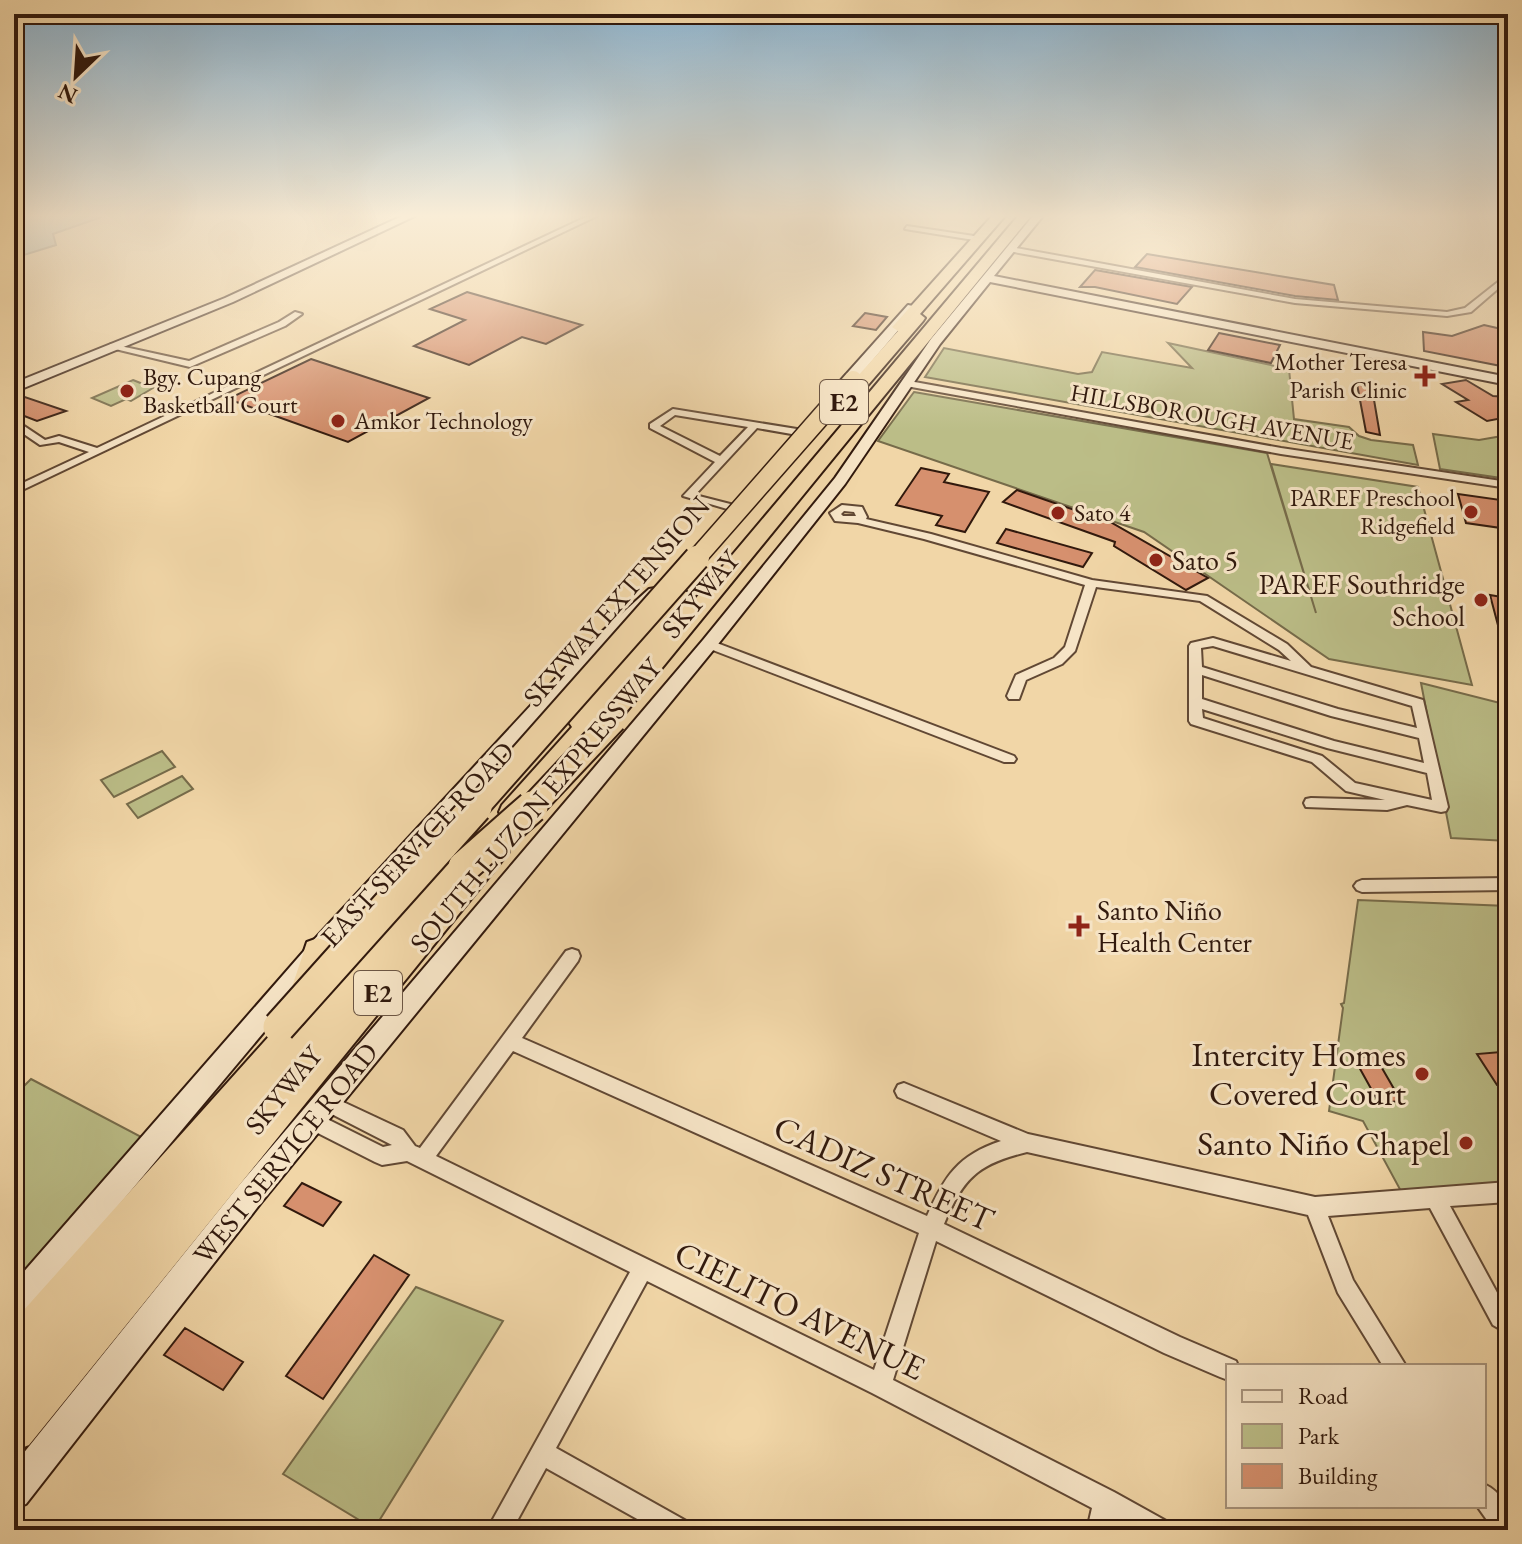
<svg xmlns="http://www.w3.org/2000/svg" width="1522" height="1544" viewBox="0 0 1522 1544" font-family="'EB Garamond',serif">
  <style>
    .green { fill: #bbbd87; stroke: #766b4a; stroke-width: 2 }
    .water { fill: #a0b6b4; stroke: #747771; stroke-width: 2 }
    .building { fill: #d6906e; stroke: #31190d; stroke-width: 2 }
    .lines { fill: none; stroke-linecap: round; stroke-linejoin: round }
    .street-casing { stroke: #614834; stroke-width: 4 }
    .secondary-casing { stroke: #31190d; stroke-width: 4 }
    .highway-casing { stroke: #31190d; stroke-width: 4 }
    .street { fill: #f6e4c6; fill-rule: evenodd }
    .secondary { fill: #f6e4c6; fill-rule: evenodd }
    .highway { fill: #f1d6a7; fill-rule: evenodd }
    .highway-bridge-far2-casing { stroke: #31190d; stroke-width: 21; stroke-linecap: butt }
    .highway-bridge-far1-casing { stroke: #31190d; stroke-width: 28; stroke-linecap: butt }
    .highway-bridge-casing { stroke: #31190d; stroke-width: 35; stroke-linecap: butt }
    .highway-bridge-far2 { stroke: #f1d6a7; stroke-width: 18 }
    .highway-bridge-far1 { stroke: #f1d6a7; stroke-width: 24 }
    .highway-bridge { stroke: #f1d6a7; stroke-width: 31 }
    .poi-dot { fill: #8f2418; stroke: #f6e4c6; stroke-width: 3 }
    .labels { text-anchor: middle; stroke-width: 6; stroke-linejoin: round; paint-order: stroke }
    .far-poi-label { font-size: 24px; fill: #31190d; stroke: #f6e4c6; text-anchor: start }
    .far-street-label { font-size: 24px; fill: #31190d; stroke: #f6e4c6 }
    .shield { fill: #f6e4c6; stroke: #6c5644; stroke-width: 2 }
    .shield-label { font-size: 26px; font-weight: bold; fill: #31190d }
    .poi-label { font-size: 28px; fill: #31190d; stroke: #f6e4c6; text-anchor: start }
    .street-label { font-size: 28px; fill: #31190d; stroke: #f6e4c6 }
    .near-poi-label { font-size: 34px; fill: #31190d; stroke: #f6e4c6; text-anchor: end }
    .near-street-label { font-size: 34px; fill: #31190d; stroke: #f6e4c6 }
  </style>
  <rect width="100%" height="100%" fill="#f1d6a7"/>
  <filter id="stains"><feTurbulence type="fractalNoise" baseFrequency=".0025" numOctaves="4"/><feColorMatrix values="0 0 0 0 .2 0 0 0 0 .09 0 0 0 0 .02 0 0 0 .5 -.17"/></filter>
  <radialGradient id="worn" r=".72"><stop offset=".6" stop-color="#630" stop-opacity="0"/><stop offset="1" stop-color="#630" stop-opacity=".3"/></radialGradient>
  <!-- green -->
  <path class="green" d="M1168,343l121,26 5,50 55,8 10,9 12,4 42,5 5,20 -493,-88 19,-29 134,26 14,-2 10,-20 90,16z
    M133,380l20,8 -22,13 -5,-2 -15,7 -19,-8z
    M914,392l353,61 49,160 -45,-149 147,23 54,198 -143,-26 -185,-127 -266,-91z
    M1433,434l46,6 29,-5v44l-68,-10z
    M1421,683l87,22v136l-57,-3z
    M162,751l13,16 -61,30 -13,-17z
    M182,776l11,13 -55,29 -11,-14z
    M1358,900l150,6v280l-106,7 -39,-72 -34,-10 14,-103 -2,-4 3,-1z
    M31,1079l116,61 -131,143 -2,-187z
    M416,1287l87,34 -129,208 -91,-55z"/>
  <!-- water -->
  <path class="water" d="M14,216h77l8,2 -46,16 3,11 -42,13z"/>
  <!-- building -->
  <path class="building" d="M1147,254l187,31 4,15 -43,-4 -160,-29z
    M1095,270l97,17 -15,17 -82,-17h-15z
    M467,292l115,33 -36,19 -24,-7 -53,28 -55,-19 51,-26 -35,-11z
    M865,313l22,4 -11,13 -23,-4z
    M1484,325l22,5 -5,36 -77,-15 -1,-19 29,4z
    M1219,333l61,12 -9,18 -63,-13z
    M311,359l118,39 -81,44 -120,-43z
    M1466,380l27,16 15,1v20l-21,4 -31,-19 12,-2 -26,-16z
    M1357,384l15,4 8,47 -14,-3z
    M14,395l2,-1 50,17 -29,10 -23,-9z
    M921,468l28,6 -5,8 45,10 -24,40 -29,-7 6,-9 -46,-11z
    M1017,490l95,33 96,55 -22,12 -72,-44 1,-4 -112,-40z
    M1458,494l50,7v28l-42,-6z
    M1006,529l86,24 -9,14 -86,-24z
    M1490,595l18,3v49l-4,1z
    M1501,1052l7,11v21l-11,1 -20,-31z
    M1375,1056l26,45 -22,2 -25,-45z
    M302,1183l39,19 -18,24 -39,-20z
    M374,1255l35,20 -86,124 -37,-23z
    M185,1328l58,34 -20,28 -59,-35z"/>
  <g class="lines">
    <defs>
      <path id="street" d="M588,216h9l-583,278v-7l75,-35 -30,-10 -19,3 -25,-17v-4h6l24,16 14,-4 38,12z
        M907,226l67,10 4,2 -4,2 -69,-11z
        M1011,247l284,52 152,13 18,-4 43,-34v6l-37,32 -24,4 -152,-13 -287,-52z
        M295,312l7,2 -17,12 -95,41 -83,-20 4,-3 78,17 90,-39z
        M909,381l372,67 227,34v6l-227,-34 -375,-68 -1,-2z
        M673,409l130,21 5,3 -5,3 -46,-8 -62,67 43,11 1,2 -5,3 -51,-15 32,-34 -65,-34v-4zM675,415l73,12 -28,29 -60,-30z
        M842,505l20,2 5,10 -1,2 65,15 161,46 115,16 80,48 24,23 112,33 25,107 -2,4 -5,1 -34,-7 -20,5 -81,-3 -2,-4 2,-4 5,-1 74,2 -39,-9 -34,-29 -121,-38 -2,-3v-75l2,-3 22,-5 78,23 -12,-11 -79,-49 -104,-14 -21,64 -13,13 -36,16 -7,19h-10l-2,-3 9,-21 38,-17 11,-11 20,-62 -161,-46 -66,-16 -23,-2 -5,-8zM844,511l10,1 2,4h-13l-2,-2zM1213,646l199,60 5,22 -79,-19 -136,-42 -1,-19zM1202,675l129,41 88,22 5,25 -90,-22 -132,-42zM1202,709l125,39 100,25 5,27 -77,-17 -33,-27 -119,-38z
        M709,640l305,116 2,3 -2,3h-10l-299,-115 -2,-3 2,-3z
        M1508,878v12l-146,2 -5,-2 -3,-4 3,-4 5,-2z
        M572,949l6,2 2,5 -2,5 -56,77 405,178c17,-39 31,-61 74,-75l-103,-44 -3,-6 3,-6 6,-2 124,51 287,63 193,-15v20l-58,4 57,105 1,13 -8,5 -7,-4 -63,-117 -102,8 25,64 53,86h-23l-45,-73 -30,-78 -281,-63c-49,12 -63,25 -83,72l236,113 56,24 2,5h-10v14l-8,-3 -56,-24 -228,-112 -43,139 221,112 54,30 4,8h-37l-21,-11 -3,11h-24l5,-22 -220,-115 -225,-112 -91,167 132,74 4,8h-35l-111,-62 -34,62h-25l143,-258 -223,-111 -25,4 -7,-3 -71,-36 -2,-6 2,-6 7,-3 72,36 9,-2 -72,-37 -3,-6 3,-6 6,-2 77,36 12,16 5,2 146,-197zM513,1051l406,182 -45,137 -438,-214z
        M1484,1484c20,9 24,26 24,46h-14l-17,-24h7z"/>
      <path id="secondary" d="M402,216h13l-182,86 -219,90v-9l211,-85z
        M1033,216h10l-49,60 514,101v8l-518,-103 -50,62 -95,140 -130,164 -455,556 -234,300 -12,5v-44l226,-281 463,-544 132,-162 96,-139z
        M908,305l10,2 -75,88h-10v-6z
        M655,588l8,5 -2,4 -65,59 -270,302 -301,359 -11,4v-38l296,-339 274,-296 65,-59z"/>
      <path id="highway" d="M992,216h13l-85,98 5,4 -2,3 -79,92h-12l-3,-4 3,-4 66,-74 -6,-4 3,-3z
        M1018,216h13l-427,523 -14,1 -68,79 -10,3 -10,-3 -3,-7 3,-7 70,-78 -4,-6 3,-6 106,-122 8,-2 11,7z
        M472,837l10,4 2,4 11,-4 10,3 4,8 -480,593 -15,6v-130l266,-297 11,-4 12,6 159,-185z
        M318,938l11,4 4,9 -17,55 -11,3 -11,-3 -5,-10 18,-54z"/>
    </defs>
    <!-- street casing -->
    <use href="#street" class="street-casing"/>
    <!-- secondary casing -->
    <use href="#secondary" class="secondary-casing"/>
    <!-- highway casing -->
    <use href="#highway" class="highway-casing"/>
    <!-- street -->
    <use href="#street" class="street"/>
    <!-- secondary -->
    <use href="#secondary" class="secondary"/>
    <!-- highway -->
    <use href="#highway" class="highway"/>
    <defs>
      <path id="highway-bridge-far2" d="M695,560l158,-180"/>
      <path id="highway-bridge-far1" d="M475,809l222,-251
        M530,809l84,-89"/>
      <path id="highway-bridge" d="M464,867l68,-60
        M279,1027l197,-220"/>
    </defs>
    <!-- highway-bridge-far2 casing -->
    <use href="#highway-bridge-far2" class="highway-bridge-far2-casing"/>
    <!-- highway-bridge-far1 casing -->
    <use href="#highway-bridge-far1" class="highway-bridge-far1-casing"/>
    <!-- highway-bridge casing -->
    <use href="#highway-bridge" class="highway-bridge-casing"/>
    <!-- highway-bridge-far2 -->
    <use href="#highway-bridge-far2" class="highway-bridge-far2"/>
    <!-- highway-bridge-far1 -->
    <use href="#highway-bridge-far1" class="highway-bridge-far1"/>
    <!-- highway-bridge -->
    <use href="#highway-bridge" class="highway-bridge"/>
  </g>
  <!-- sky -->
  <linearGradient id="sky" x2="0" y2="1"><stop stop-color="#8bb5d3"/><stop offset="0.5" stop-color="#f9edd7"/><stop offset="1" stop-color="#f9edd7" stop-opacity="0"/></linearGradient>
  <rect width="1522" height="432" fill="url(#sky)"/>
  <!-- markers -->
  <g class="poi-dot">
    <path d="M1421 364h8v8h8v8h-8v8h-8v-8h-8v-8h8z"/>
    <circle cx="127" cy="391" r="8"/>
    <circle cx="338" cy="421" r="8"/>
    <circle cx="1471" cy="512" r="8"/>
    <circle cx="1058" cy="513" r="8"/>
    <circle cx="1156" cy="560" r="8"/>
    <circle cx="1481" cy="600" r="8"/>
    <path d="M1075 914h8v8h8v8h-8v8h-8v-8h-8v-8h8z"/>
    <circle cx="1422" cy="1074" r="8"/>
    <circle cx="1466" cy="1143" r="8"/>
  </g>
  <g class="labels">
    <!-- far-poi labels -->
    <g class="far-poi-label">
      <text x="1407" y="370" text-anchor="end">Mother Teresa<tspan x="1407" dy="28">Parish Clinic</tspan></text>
      <text x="143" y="385">Bgy. Cupang<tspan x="143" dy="28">Basketball Court</tspan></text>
      <text x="354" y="429">Amkor Technology</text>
      <text x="1455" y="506" text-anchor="end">PAREF Preschool<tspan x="1455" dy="28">Ridgefield</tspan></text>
      <text x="1074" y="521">Sato 4</text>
    </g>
    <!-- far-street labels -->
    <g class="far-street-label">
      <text transform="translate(1212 417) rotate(10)" y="8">HILLSBOROUGH AVENUE</text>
    </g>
    <!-- shield labels -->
    <g class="shield">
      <rect x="820" y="380" width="48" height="44" rx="6"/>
      <rect x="354" y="971" width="48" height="44" rx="6"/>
    </g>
    <g class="shield-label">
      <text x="844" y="411">E2</text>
      <text x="378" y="1002">E2</text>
    </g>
    <!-- poi labels -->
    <g class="poi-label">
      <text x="1172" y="570">Sato 5</text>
      <text x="1465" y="594" text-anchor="end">PAREF Southridge<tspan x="1465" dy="32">School</tspan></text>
      <text x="1097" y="920">Santo Niño<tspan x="1097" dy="32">Health Center</tspan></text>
    </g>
    <!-- street labels -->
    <g class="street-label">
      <text transform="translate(700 594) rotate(-50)" y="10">SKYWAY</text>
      <text transform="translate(616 601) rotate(-49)" y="10">SKYWAY EXTENSION</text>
      <text transform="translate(535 805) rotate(-50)" y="10">SOUTH LUZON EXPRESSWAY</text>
      <text transform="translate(417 844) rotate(-47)" y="10">EAST SERVICE ROAD</text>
      <text transform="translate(283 1090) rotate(-51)" y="10">SKYWAY</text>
      <text transform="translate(285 1153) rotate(-51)" y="10">WEST SERVICE ROAD</text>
    </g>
    <!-- near-poi labels -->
    <g class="near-poi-label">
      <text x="1406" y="1066">Intercity Homes<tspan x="1406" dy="39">Covered Court</tspan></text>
      <text x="1450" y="1155">Santo Niño Chapel</text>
    </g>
    <!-- near-street labels -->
    <g class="near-street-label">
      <text transform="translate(884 1173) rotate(24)" y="12">CADIZ STREET</text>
      <text transform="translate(800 1310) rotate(26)" y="12">CIELITO AVENUE</text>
    </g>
  </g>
  <!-- margin -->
  <rect width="1522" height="1544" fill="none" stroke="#f1d6a7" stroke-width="48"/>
  <rect x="16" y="16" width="1490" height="1512" fill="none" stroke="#31190d" stroke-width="4"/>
  <rect x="24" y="24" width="1474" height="1496" fill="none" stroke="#31190d" stroke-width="2"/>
  <!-- legend -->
  <rect x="1226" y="1364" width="260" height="144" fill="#f6e4c6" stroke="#a7937c" stroke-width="2"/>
  <rect x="1242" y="1390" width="40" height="12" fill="#f6e4c6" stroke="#a7937c" stroke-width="2"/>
  <text x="1298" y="1404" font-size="24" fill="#31190d">Road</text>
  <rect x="1242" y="1424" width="40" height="24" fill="#bbbd87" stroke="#a7937c" stroke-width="2"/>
  <text x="1298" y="1444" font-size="24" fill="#31190d">Park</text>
  <rect x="1242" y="1464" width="40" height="24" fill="#d6906e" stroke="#a7937c" stroke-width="2"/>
  <text x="1298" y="1484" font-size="24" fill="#31190d">Building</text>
  <!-- north arrow -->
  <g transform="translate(76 76) rotate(205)" stroke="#f6e4c6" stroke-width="6" paint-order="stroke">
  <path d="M0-6L14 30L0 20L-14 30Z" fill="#31190d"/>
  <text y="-12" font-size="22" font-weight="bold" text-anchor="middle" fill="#31190d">N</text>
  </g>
  <rect width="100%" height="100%" filter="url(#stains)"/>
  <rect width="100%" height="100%" fill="url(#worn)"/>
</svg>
